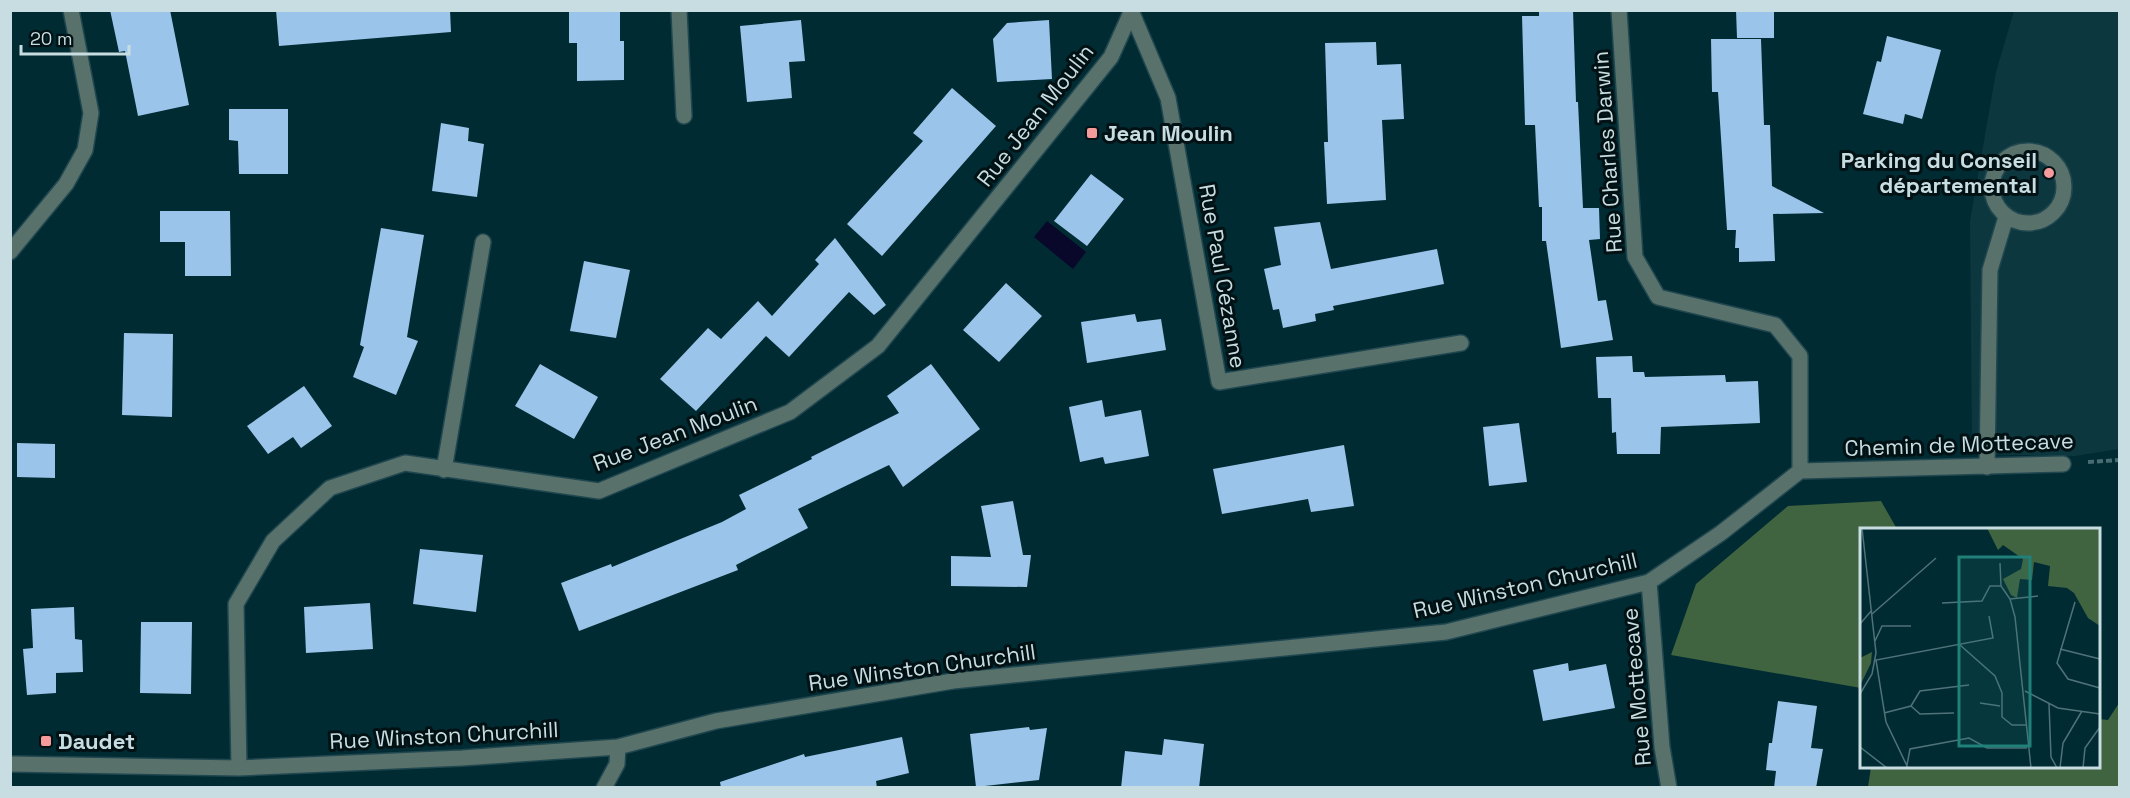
<svg xmlns="http://www.w3.org/2000/svg" width="2130" height="798" viewBox="0 0 2130 798" font-family="'Space Grotesk',sans-serif">
  <style>
    .built { fill: #0d373f }
    .forest { fill: #406340 }
    .water { fill: #09072a }
    .building { fill: #9ac4e9 }
    .lines { fill: none; stroke-linecap: round; stroke-linejoin: round }
    .minor-casing { stroke: #20474f; stroke-width: 18 }
    .path { stroke: #496c72; stroke-width: 4; stroke-dasharray: 6 3; stroke-linecap: butt }
    .minor { stroke: #58716b; stroke-width: 15 }
    .poi-dot { fill: #f59b9b; stroke: #021114; stroke-width: 2 }
    .labels { text-anchor: middle; stroke-width: 6; stroke-linejoin: round; paint-order: stroke }
    .street-label { font-size: 22px; fill: #c7dde1; stroke: #021114 }
    .poi-label { font-size: 22px; font-weight: bold; fill: #c7dde1; stroke: #021114; text-anchor: start }
    .inset-road { fill: none; stroke: #507279; stroke-width: 1.5 }
    .view { fill: #21807a; fill-opacity: 0.15; stroke: #21807a; stroke-width: 3 }
    .inset-edge { fill: none; stroke: #c7dde1; stroke-width: 3 }
  </style>
  <rect width="100%" height="100%" fill="#002b33"/>
  <!-- built -->
  <path class="built" d="M2014,11h105v438l-44,7 -103,-2 -2,-233 26,-149z"/>
  <!-- forest -->
  <path class="forest" d="M1881,501l16,28 -35,1 -1,158 -190,-33 25,-71 92,-78z
    M2119,703v84h-251l3,-20 227,-1 1,-47 9,1z"/>
  <!-- water -->
  <path class="water" d="M1047,221l39,31 -13,17 -39,-32z"/>
  <!-- building -->
  <path class="building" d="M110,10h60l19,95 -51,11 -13,-65 -6,1z
    M276,10h174l1,22 -172,14z
    M569,10h51v31h4v39l-47,1v-38h-8z
    M1539,10h34l3,92h2l5,106h16l1,31 -11,1 9,61 8,-1 7,40 -52,8 -15,-107h-4v-34h-3l-4,-82h-10l-3,-109h17z
    M1736,10h38v28h-37z
    M801,20l4,41 -16,1 3,36 -45,4 -7,-76z
    M1049,20l3,59 -55,3 -4,-43 14,-16z
    M1887,36l54,14 -19,69 -17,-5 -2,10 -40,-10 14,-53 4,1z
    M1711,39h50l3,86h6l2,61 52,27 -51,1 2,47 -36,1v-14h-4l1,-18h-9l-9,-138h-6z
    M1376,42l1,23 24,-1 3,55 -22,1 4,80 -59,4 -3,-62h4l-3,-99z
    M952,88l44,38 -114,130 -35,-32 76,-83 -10,-8z
    M229,109h59v65h-49l-1,-33 -9,-1z
    M441,123l28,5 -1,13 16,3 -7,53 -45,-6z
    M1091,174l33,25 -37,47 -33,-25z
    M160,211h70l1,65h-46v-34h-25z
    M1320,222l11,47 106,-20 7,35 -111,22 1,4 -19,4 1,7 -33,7 -4,-19 -6,1 -9,-41 17,-4 -7,-38z
    M381,228l43,7 -17,102 11,4 -22,54 -43,-18 11,-30 -4,-2z
    M835,238l51,67 -12,10 -25,-23 -60,65 -23,-21 -70,75 -36,-32 48,-51 13,11 37,-38 14,15 47,-52 -4,-4z
    M584,261l46,9 -14,68 -46,-7z
    M1006,283l36,33 -43,46 -36,-32z
    M1135,314l2,8 24,-3 5,31 -79,13 -6,-41z
    M124,333l49,1 -1,83 -50,-2z
    M1632,356l1,16h11l1,5 80,-2 1,7 32,-1 2,42 -99,4 -1,27h-43l-1,-22 -4,1 -1,-35h-13l-2,-41z
    M540,364l58,33 -24,42 -59,-33z
    M931,364l49,65 -77,58 -14,-22 -91,44 10,19 -72,37 2,5 -159,61 -18,-48 50,-19 1,3 110,-45 24,-13 -7,-14 73,-36 -1,-2 88,-44 -12,-17z
    M304,386l28,40 -31,22 -8,-11 -25,17 -21,-28z
    M1102,400l3,17 36,-7 8,46 -44,8 -2,-7 -23,5 -11,-55z
    M1519,423l8,59 -38,4 -6,-59z
    M17,443l38,1v34l-38,-1z
    M1344,445l10,61 -43,6 -3,-13 -86,15 -9,-45z
    M1013,501l10,54h8l-4,32 -76,-1v-30l40,1 -10,-51z
    M420,549l63,6 -7,57 -63,-8z
    M370,603l3,46 -67,4 -2,-46z
    M74,607l1,32 7,1 1,32 -27,1v20l-29,2 -4,-46 10,-1 -2,-39z
    M141,622h51l-1,72 -51,-1z
    M1568,663l1,8 37,-7 9,44 -72,13 -10,-51z
    M1778,701l39,5 -6,42 12,1 -7,39h-42l2,-17 -10,-1 3,-27h3z
    M1029,727l1,3 17,-2 -8,52 -63,7 -6,-53z
    M902,737l7,36 -33,8 1,7h-156l-1,-6 84,-28 1,3z
    M1164,739l40,5 -5,44h-78l4,-37 37,4z"/>
  <g class="lines">
    <defs>
      <path id="minor" d="M679,10l5,106
        M1619,10l16,247 23,40 117,28 25,31v115
        M1132,13l36,85 51,284 242,-39
        M1992 187a36 36 0 1 1 72 0a36 36 0 1 1-72 0Z
        M10,252l56,-68 19,-34 6,-37 -20,-103
        M1987,467l3,-197 16,-53
        M444,470l39,-228
        M1800,471l263,-7
        M1649,582l13,165 7,41
        M10,764l229,4 223,-10 156,-11 98,-26 237,-40 493,-49 203,-50 72,-49 79,-62
        M239,768l-3,-164 37,-63 57,-53 75,-25 194,28 191,-79 88,-66 233,-289 21,-47
        M604,788l13,-24 1,-17"/>
    </defs>
    <!-- minor casing -->
    <use href="#minor" class="minor-casing"/>
    <!-- path -->
    <path class="path" d="M2088,462l32,-2"/>
    <!-- minor -->
    <use href="#minor" class="minor"/>
  </g>
  <!-- markers -->
  <g class="poi-dot">
    <rect x="1086" y="127" width="12" height="12" rx="3"/>
    <circle cx="2049" cy="173" r="6"/>
    <rect x="40" y="735" width="12" height="12" rx="3"/>
  </g>
  <g class="labels">
    <!-- street labels -->
    <g class="street-label">
      <text transform="translate(1035 115) rotate(-52)" y="8">Rue Jean Moulin</text>
      <text transform="translate(1607 152) rotate(-94)" y="8">Rue Charles Darwin</text>
      <text transform="translate(1223 276) rotate(80)" y="8">Rue Paul Cézanne</text>
      <text transform="translate(675 433) rotate(-21)" y="8">Rue Jean Moulin</text>
      <text transform="translate(1959 444) rotate(-2)" y="8">Chemin de Mottecave</text>
      <text transform="translate(1525 585) rotate(-13)" y="8">Rue Winston Churchill</text>
      <text transform="translate(922 667) rotate(-8)" y="8">Rue Winston Churchill</text>
      <text transform="translate(1636 687) rotate(-95)" y="8">Rue Mottecave</text>
      <text transform="translate(444 735) rotate(-3)" y="8">Rue Winston Churchill</text>
    </g>
    <!-- poi labels -->
    <g class="poi-label">
      <text x="1104" y="141">Jean Moulin</text>
      <text x="2037" y="168" text-anchor="end">Parking du Conseil<tspan x="2037" dy="25">départemental</tspan></text>
      <text x="58" y="749">Daudet</text>
    </g>
  </g>
  <!-- overview -->
  <g transform="translate(1860 528)">
    <rect width="240" height="240" fill="#002b33"/>
    <path d="M127,0h113v98l-12,-8 -14,-25 -7,-5 -19,-2 2,-20 -16,-4 -2,18 -12,-1 -3,19 -6,-3 -8,-16 18,-10 2,-10 -20,-14 -5,5zM12,124l-1,11 -11,23v-28z" fill="#406340"/>
    <path class="inset-road" d="M140,35l1,23M141,58l9,13 5,18 16,151M150,71l28,-3M215,74l-18,61 11,16 32,9M82,75l40,-2 8,-15h11M12,86l64,-56M0,96l12,-14M15,113l7,-15h29M100,117l35,31 7,17v24l10,8h15M200,121l40,10M165,163l33,17 42,6M0,166l12,-20 4,-21 -14,-125M120,175l20,3M189,176l2,53 6,11M51,178l9,8 34,-1M24,185l27,-7 9,-15 49,-6M0,219l27,21M47,237l3,-16 59,-11 18,10h40M48,240l-22,-46 -10,-62 117,-22 -4,-22M200,240l3,-25 19,-32M223,240l2,-20 15,-21"/>
    <path class="view" d="M99,29h71v189h-71z"/>
    <rect width="240" height="240" class="inset-edge"/>
  </g>
  <!-- border -->
  <rect width="2130" height="798" fill="none" stroke="#c7dde1" stroke-width="24"/>
  <!-- scale -->
  <path d="M21 45v9h108v-9" fill="none" stroke="#c7dde1" stroke-width="3"/>
  <text x="30" y="45" font-size="18" fill="#c7dde1" stroke="#021114" stroke-width="4.5" paint-order="stroke">20 m</text>
</svg>
